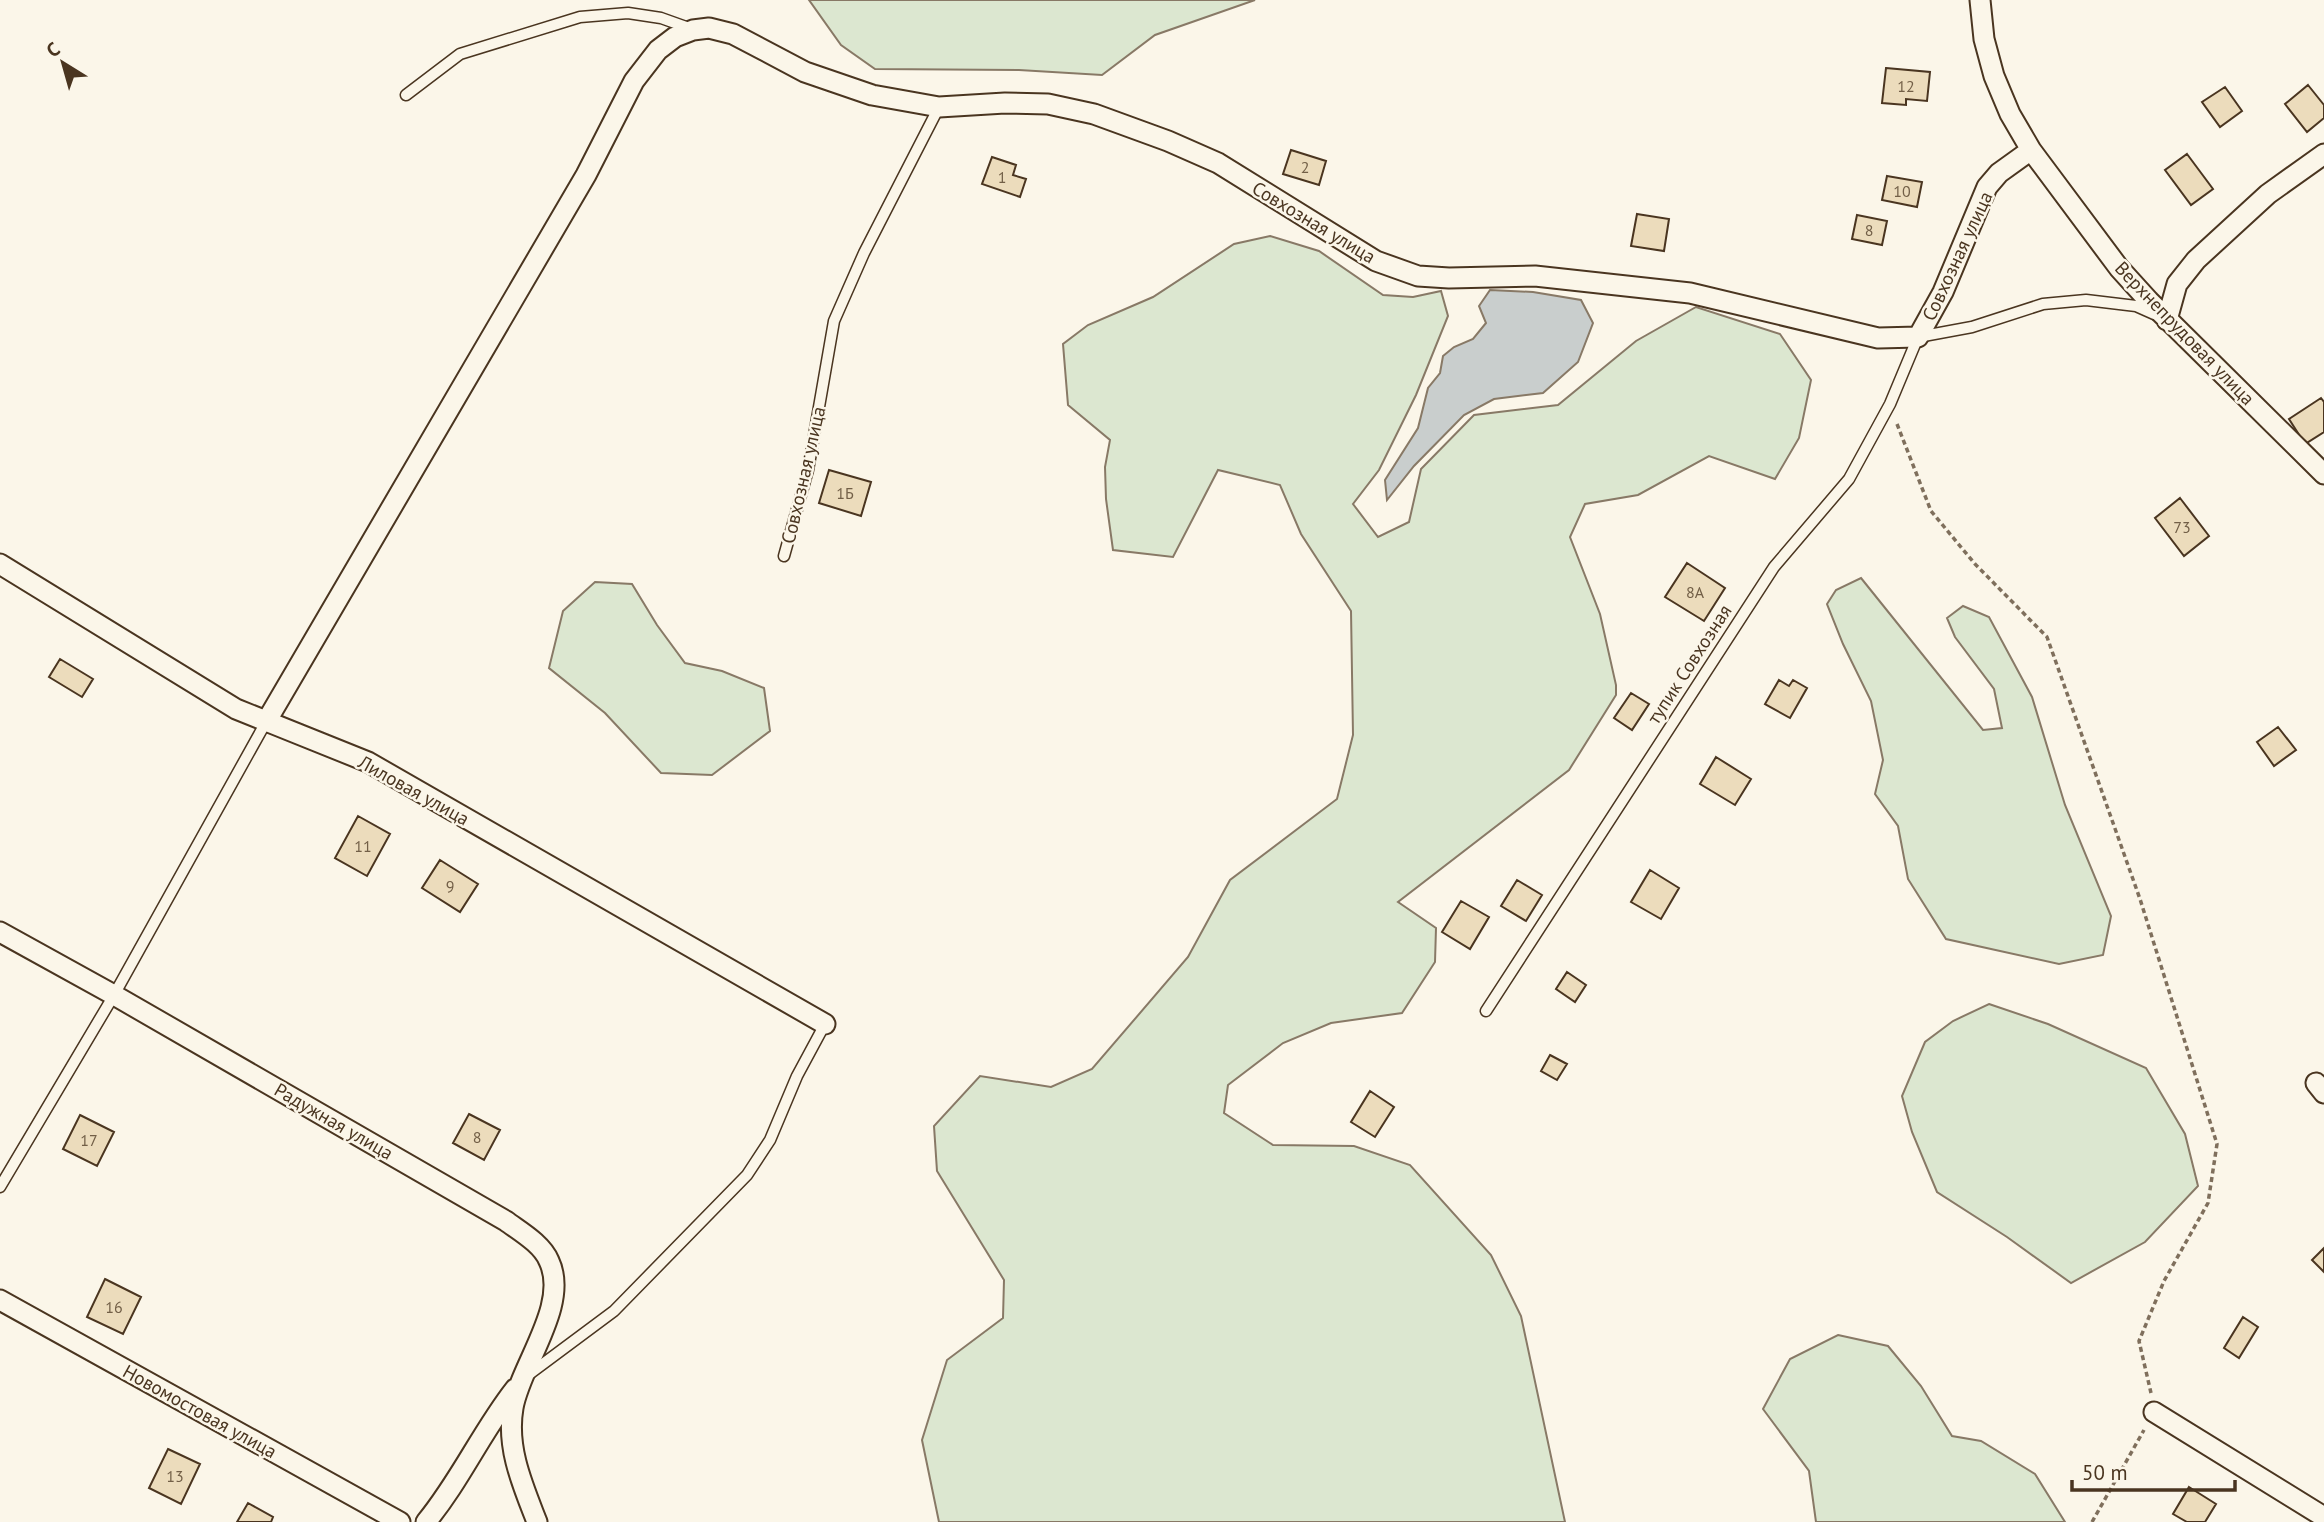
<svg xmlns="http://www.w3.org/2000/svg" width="2324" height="1522" viewBox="0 0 2324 1522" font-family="'PT Sans',sans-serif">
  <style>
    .green { fill: #dce7d0; stroke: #887966; stroke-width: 2 }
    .water { fill: #c9cecd; stroke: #887966; stroke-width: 2 }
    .building { fill: #ecdcbc; stroke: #4a3520; stroke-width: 2 }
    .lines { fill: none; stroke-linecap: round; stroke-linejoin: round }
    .lane-casing { stroke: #4a3520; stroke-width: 13 }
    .street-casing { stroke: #4a3520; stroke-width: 23 }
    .path { stroke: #7f6f5c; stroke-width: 3.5; stroke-dasharray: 5 3.5; stroke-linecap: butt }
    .lane { stroke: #fbf6e9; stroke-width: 10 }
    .street { stroke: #fbf6e9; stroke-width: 19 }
    .labels { text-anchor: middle; stroke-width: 5; stroke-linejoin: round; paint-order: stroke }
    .number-label { font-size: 16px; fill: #725f47 }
    .street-label { font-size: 19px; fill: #4a3520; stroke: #fbf6e9 }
  </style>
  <rect width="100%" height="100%" fill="#fbf6e9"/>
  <!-- green -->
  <path class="green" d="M809,0h446l-100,35 -53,40 -83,-5 -144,-1 -34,-24z
    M1270,236l49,15 64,44 30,2 28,-6 7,25 -32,79 -37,75 -26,34 25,33 31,-15 12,-53 53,-54 84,-10 78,-64 60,-34 84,27 31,46 -12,58 -24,41 -66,-23 -71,39 -53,9 -15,33 30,77 16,71v10l-47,75 -171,132 38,26 -1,34 -33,51 -71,10 -48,20 -55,42 -4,28 49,32 81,1 56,19 81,90 30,61 44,206h-626l-17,-82 25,-80 56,-42 1,-38 -67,-109 -3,-45 46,-50 71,11 41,-18 96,-112 42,-77 107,-81 16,-64 -2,-124 -50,-77 -21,-49 -62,-15 -45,87 -60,-7 -7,-51 -1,-32 5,-27 -42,-35 -5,-61 25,-19 65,-28 81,-53z
    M1861,578l122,152 19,-2 -8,-39 -39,-52 -8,-19 16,-12 26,11 43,80 33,108 46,111 -8,39 -44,9 -113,-25 -38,-60 -10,-53 -23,-32 8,-34 -12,-59 -28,-57 -16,-40 9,-14z
    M595,582l37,2 25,41 28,38 37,8 42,17 6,43 -58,44 -51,-2 -56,-60 -56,-45 14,-57z
    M1989,1004l59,20 98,44 39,66 13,52 -53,56 -74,41 -64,-46 -70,-45 -25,-60 -10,-36 23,-54 28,-21z
    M1838,1335l50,11 33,40 31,50 29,5 54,33 30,48h-249l-7,-51 -46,-62 27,-50z"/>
  <!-- water -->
  <path class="water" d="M1490,290l43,2 48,8 12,23 -15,39 -35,31 -49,6 -30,16 -50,51 -27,34 -2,-20 33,-52 10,-40 12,-15 3,-17 11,-9 19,-8 13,-16 -7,-17z"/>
  <!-- building -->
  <path class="building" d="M1886,68l44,4 -3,29 -21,-2v6l-24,-2z
    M2308,85l16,20v13l-17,14 -22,-28z
    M2225,87l17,24 -22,16 -18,-25z
    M1291,150l35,11 -7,24 -36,-11z
    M2187,154l26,35 -22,16 -26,-35z
    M992,157l24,8 -3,10 13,4 -6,18 -38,-13z
    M1887,176l35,6 -5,25 -35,-7z
    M1637,214l32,5 -5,32 -33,-5z
    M1857,215l30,6 -5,24 -30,-6z
    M2321,398l3,4v30l-19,12 -16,-25z
    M829,470l42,12 -10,34 -42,-13z
    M2180,498l29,38 -25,20 -29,-38z
    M1687,563l38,25 -21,33 -39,-24z
    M60,659l33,20 -11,18 -33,-20z
    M1779,680l10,6 4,-6 14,8 -17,30 -25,-14z
    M1631,693l18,11 -17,26 -18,-12z
    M2278,727l18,23 -22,16 -17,-24z
    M1716,757l35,22 -16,26 -35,-21z
    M358,816l32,18 -23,42 -32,-18z
    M440,860l38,24 -18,28 -38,-24z
    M1650,870l29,18 -18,31 -30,-17z
    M1517,880l25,15 -16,26 -25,-15z
    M1461,901l28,16 -19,32 -28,-17z
    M1567,972l19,13 -11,17 -19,-13z
    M1550,1055l17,9 -10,16 -16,-9z
    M1370,1091l24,16 -19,30 -24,-15z
    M469,1114l31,16 -16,30 -31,-17z
    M80,1115l34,17 -17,34 -34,-17z
    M2324,1248v24l-12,-12z
    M105,1279l36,18 -18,37 -36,-17z
    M2243,1317l15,10 -19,31 -15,-10z
    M168,1449l32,15 -19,40 -32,-16z
    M2189,1487l27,17 -11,18h-18l-14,-8z
    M248,1503l25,14 -2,5h-34z"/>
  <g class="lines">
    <defs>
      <path id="lane" d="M406,95l54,-41 120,-37 48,-4 33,5 28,10
        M784,556l24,-86 26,-149 30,-68 75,-146
        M1486,1011l288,-444 75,-88 41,-75 28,-67 54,-10 71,-23 43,-4 50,6 18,8
        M0,1187l114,-192 152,-273
        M528,1375l86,-64 133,-136 23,-35 27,-64 28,-52"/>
      <path id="street" d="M1980,0l4,39 10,37 16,38 21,36 88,118 30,33 175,173
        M2167,320l10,-36 19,-24 72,-66 56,-40
        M0,564l236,145 132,53 457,262
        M266,722l320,-547 48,-94 24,-31 17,-13 18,-7 16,-2 24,6 72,38 67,23 67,12 66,-4 43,1 46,10 74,27 50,22 158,98 42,15 31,2 86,-2 155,17 188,45 40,-1 25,-45 44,-105 12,-14 32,-23
        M0,932l114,63 392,226c15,11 36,23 43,40 21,44 -29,104 -36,147 -7,40 10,78 24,114
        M2316,1083l8,10
        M0,1300l400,222
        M2154,1412l170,105
        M426,1522c34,-41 56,-91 89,-133"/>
    </defs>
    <!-- lane casing -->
    <use href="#lane" class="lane-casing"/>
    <!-- street casing -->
    <use href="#street" class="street-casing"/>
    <!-- path -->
    <path class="path" d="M1897,424l34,87 44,53 72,73 93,262 77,245 -9,59 -44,78 -25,60 12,52
      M2092,1522l52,-92"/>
    <!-- lane -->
    <use href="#lane" class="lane"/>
    <!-- street -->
    <use href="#street" class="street"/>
  </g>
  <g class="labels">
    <!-- number labels -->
    <g class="number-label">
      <text x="1906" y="92">12</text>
      <text x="1305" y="173">2</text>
      <text x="1002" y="183">1</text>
      <text x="1902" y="197">10</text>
      <text x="1869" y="236">8</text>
      <text x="845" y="499">1Б</text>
      <text x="2182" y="533">73</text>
      <text x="1695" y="598">8А</text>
      <text x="363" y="852">11</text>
      <text x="450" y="892">9</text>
      <text x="477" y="1143">8</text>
      <text x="89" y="1146">17</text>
      <text x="114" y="1313">16</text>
      <text x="175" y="1482">13</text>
    </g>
    <!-- street labels -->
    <g class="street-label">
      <text transform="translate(1314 222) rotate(31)" y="7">Совхозная улица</text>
      <text transform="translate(1957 256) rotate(-65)" y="7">Совхозная улица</text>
      <text transform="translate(2185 333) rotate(46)" y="7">Верхнепрудовая улица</text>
      <text transform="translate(803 475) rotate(-77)" y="7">Совхозная улица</text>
      <text transform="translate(1689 664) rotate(-57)" y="7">тупик Совхозная</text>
      <text transform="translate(414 790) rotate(29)" y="7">Лиловая улица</text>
      <text transform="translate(334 1121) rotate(30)" y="7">Радужная улица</text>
      <text transform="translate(200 1411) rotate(29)" y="7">Новомостовая улица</text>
    </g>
  </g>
  <!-- north arrow -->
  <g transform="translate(63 63) rotate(323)" stroke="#fbf6e9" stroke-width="5" paint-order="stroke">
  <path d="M0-5L12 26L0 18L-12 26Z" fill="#4a3520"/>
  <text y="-10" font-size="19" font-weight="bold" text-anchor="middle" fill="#4a3520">С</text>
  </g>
  <!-- scale -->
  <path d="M2072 1480v10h163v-10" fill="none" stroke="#4a3520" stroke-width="3.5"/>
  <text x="2082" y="1480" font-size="21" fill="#4a3520" stroke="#fbf6e9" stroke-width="5" paint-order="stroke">50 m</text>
</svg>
